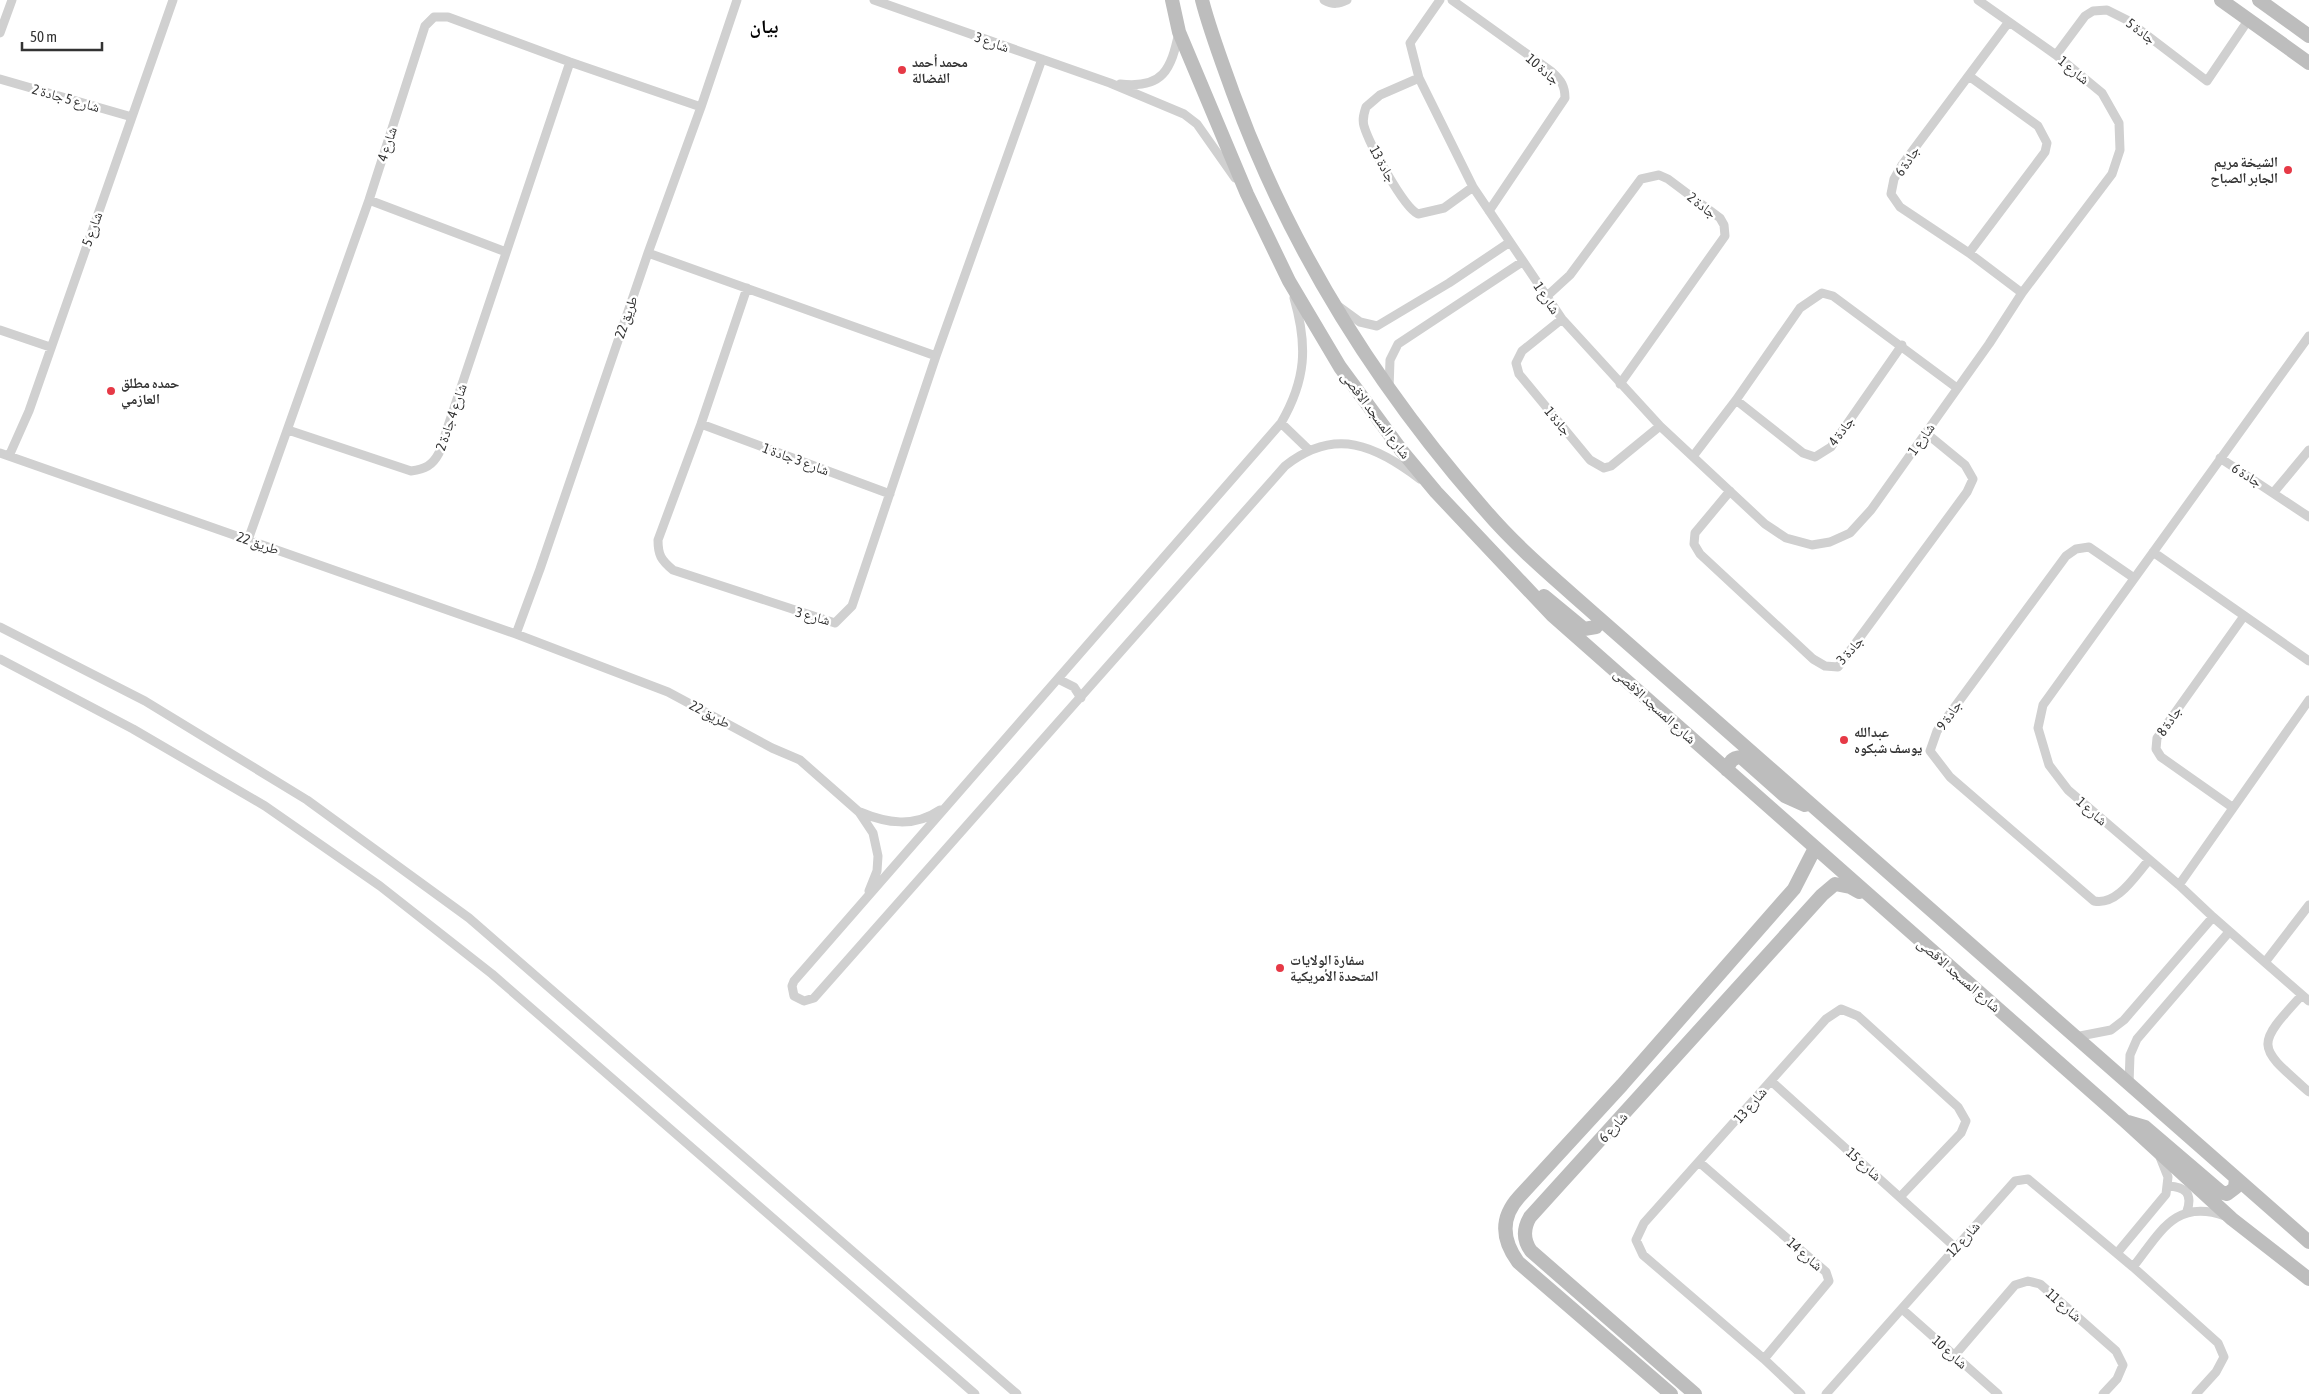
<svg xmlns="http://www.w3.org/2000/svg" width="2309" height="1394" viewBox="0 0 2309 1394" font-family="'Asap Condensed','Noto Naskh Arabic',sans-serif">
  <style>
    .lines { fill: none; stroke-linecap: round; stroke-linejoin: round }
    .street { stroke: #d0d0d0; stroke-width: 9 }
    .secondary { stroke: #bdbdbd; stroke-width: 14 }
    .poi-dot { fill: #e63946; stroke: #fff; stroke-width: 2 }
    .labels { text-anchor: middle; stroke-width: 5; stroke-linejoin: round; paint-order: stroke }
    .street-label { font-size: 14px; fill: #333; stroke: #fff }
    .poi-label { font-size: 14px; font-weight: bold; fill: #333; stroke: #fff; text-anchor: start }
    .district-label { font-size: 19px; font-weight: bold; fill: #000; stroke: #fff }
  </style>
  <rect width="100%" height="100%" fill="#fff"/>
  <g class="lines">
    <!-- street -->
    <path class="street" d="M874,0l236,83 74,31 13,10 38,54
      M1324,0c9,5 15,4 23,0
      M1440,0l-30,43 9,35 54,109 89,132 98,107 105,98 21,14 26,7 18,-3 20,-9 21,-23 118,-166 33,-51 90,-119 8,-24 -1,-27 -17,-30 -46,-38 -78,-55
      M1452,0l100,72c9,8 13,14 13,26l-76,113
      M2008,23l-106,142 -8,14 -3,15 9,13 69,46 53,40
      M0,33l12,-33
      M2056,55l29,-39 8,-5 14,-1 20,10 80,61 42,-62
      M1969,76l69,50 9,17 -2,9 -76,101
      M1419,78l-39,17 -14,12c-2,6 -4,12 -2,19 5,17 39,81 54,88l26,-6 29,-21
      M0,79l132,38
      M1120,84c43,5 51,-14 59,-52
      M369,200l137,52
      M648,253l288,103
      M747,288l-46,136 -43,116c0,15 3,20 15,30l162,53 17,-17 84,-250 106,-297
      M1546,297l24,-22 71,-96 18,-4 9,4 52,39 4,7 1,11 -105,148
      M1294,298c14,48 12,82 -13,125l-487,558 -2,5 2,10 10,5 10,-3 471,-532c51,-40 90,-20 135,13
      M1338,306l22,16 17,4 72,-43 61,-41
      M1562,319l-40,32 -6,12 3,11 71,86 14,8 7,-2 49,-40
      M0,330l50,17
      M2309,336l-266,369 -5,23 11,37 19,25 111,95 34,32 96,84
      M1389,389l1,-29 8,-16 124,-82
      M1736,400l67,53 12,4 16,-10 71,-102
      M1281,423l28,27
      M701,424l189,70
      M288,430l123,41c14,-2 21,-5 28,-18l131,-391
      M0,453l516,181 152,58 104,56 28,12 59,52 14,21 5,23 -1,15 -8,20
      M1694,455l42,-55 64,-92 22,-15 11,3 124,92
      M9,456l20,-45 144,-411
      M2220,458l89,59
      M1730,491l-35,42 -1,11 6,10 113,105 12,7 13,1 129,-175 6,-13 -8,-14 -39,-32
      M2274,492l35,-42
      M248,540l121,-340 56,-174 9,-9h14l122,45 131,45
      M2153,552l156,109
      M2134,578l-45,-31 -13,2 -10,7 -129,175 -7,20 20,26 144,124c23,5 41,-25 55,-41
      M0,627l145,74 162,99 162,118 548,476
      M516,634l24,-65 108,-316 53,-146 36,-107
      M0,659l133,70 132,77 115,80 112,88 483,420
      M1058,679l16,8 7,11
      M2232,807l-71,-50 -5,-8 1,-11 87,-122
      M860,812c26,11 54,16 80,-2
      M2179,885l130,-185
      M2266,961l43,-56
      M2302,995c-48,52 -45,51 7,97
      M2075,1037l36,-7 13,-10 89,-103
      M1771,1081l185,167
      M2129,1084l1,-29 7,-16 92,-107
      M1699,1162l127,110 3,9 -65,78
      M2168,1186c17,1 25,7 19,25
      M2117,1253l49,-59 2,-17 -8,-20
      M2133,1267c27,-34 42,-69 92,-51
      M1902,1309l96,85
      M1954,1356l61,-71 13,-4 12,3 76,67 7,14 -6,14 -14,15
      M1801,1394l-37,-35 -121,-104 -7,-15 8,-17 182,-204 15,-10 17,7 100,91 8,14 -5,12 -61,64
      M1826,1394l189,-213 13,-2 105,88 85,76 6,14 -8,15 -20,22"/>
    <!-- secondary -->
    <path class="secondary" d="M1172,0l7,32 68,162 42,87 51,86 61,83 35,42 116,123 573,506 107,98 77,60
      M1202,0c8,31 20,62 31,93 57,156 142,292 252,417 34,40 76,74 115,109l709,623
      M2221,0l88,63
      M2259,0l50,36
      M1544,596l40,33 12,-2 4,-8
      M1727,770c3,-9 5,-12 14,-13l44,39 20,9
      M2128,1122l17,5 76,65 6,2 8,-6 1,-10
      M1671,1394l-153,-132c-16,-22 -18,-44 1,-65l103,-112 172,-196 21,-41
      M1695,1394l-164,-143c-8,-11 -8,-22 -1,-34l292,-322 13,-11 15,3 9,5"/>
  </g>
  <!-- markers -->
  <g class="poi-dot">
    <circle cx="902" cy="70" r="5"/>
    <circle cx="2288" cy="170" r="5"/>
    <circle cx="111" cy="391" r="5"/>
    <circle cx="1844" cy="740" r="5"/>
    <circle cx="1280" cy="968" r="5"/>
  </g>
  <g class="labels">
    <!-- street labels -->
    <g class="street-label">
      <text transform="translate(2141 31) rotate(37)" y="5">جادة 5</text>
      <text transform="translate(992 42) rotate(19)" y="5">شارع 3</text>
      <text transform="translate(1543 69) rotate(41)" y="5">جادة 10</text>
      <text transform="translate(2074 70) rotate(39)" y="5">شارع 1</text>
      <text transform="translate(66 98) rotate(16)" y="5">شارع 5 جادة 2</text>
      <text transform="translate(387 144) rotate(-72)" y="5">شارع 4</text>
      <text transform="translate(1907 161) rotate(-57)" y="5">جادة 6</text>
      <text transform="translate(1383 164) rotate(61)" y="5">جادة 13</text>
      <text transform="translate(1702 205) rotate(38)" y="5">جادة 2</text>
      <text transform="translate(92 229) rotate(-70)" y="5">شارع 5</text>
      <text transform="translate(1547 298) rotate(56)" y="5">شارع 1</text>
      <text transform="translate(626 317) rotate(-71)" y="5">طريق 22</text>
      <text transform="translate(1376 415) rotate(53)" y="5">شارع المسجد الاقصى</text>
      <text transform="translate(451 417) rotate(-71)" y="5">شارع 4 جادة 2</text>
      <text transform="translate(1558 421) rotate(50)" y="5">جادة 1</text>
      <text transform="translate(1841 431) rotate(-53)" y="5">جادة 4</text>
      <text transform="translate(1921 439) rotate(-55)" y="5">شارع 1</text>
      <text transform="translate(796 459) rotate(20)" y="5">شارع 3 جادة 1</text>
      <text transform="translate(2247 475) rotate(32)" y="5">جادة 6</text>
      <text transform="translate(258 543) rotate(19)" y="5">طريق 22</text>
      <text transform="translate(813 616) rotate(15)" y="5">شارع 3</text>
      <text transform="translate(1850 650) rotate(-48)" y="5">جادة 3</text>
      <text transform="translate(1655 706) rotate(42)" y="5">شارع المسجد الاقصى</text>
      <text transform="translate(710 714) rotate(28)" y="5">طريق 22</text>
      <text transform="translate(1949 715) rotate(-55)" y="5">جادة 9</text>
      <text transform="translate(2169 721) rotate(-56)" y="5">جادة 8</text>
      <text transform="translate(2092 811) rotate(41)" y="5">شارع 1</text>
      <text transform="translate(1959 975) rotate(41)" y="5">شارع المسجد الاقصى</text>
      <text transform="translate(1750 1105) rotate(-49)" y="5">شارع 13</text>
      <text transform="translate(1613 1127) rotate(-48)" y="5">شارع 6</text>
      <text transform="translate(1864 1164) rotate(42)" y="5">شارع 15</text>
      <text transform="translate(1963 1239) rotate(-48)" y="5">شارع 12</text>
      <text transform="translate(1805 1254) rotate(41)" y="5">شارع 14</text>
      <text transform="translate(2064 1305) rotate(41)" y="5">شارع 11</text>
      <text transform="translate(1950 1352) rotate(42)" y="5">شارع 10</text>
    </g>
    <!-- poi labels -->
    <g class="poi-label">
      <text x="912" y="67">محمد أحمد<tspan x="912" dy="16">الفضالة</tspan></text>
      <text x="2278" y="167" text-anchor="end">الشيخة مريم<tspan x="2278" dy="16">الجابر الصباح</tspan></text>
      <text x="121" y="388">حمده مطلق<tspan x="121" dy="16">العازمي</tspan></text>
      <text x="1854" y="737">عبدالله<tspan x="1854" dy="16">يوسف شبكوه</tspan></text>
      <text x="1290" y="965">سفارة الولايات<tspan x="1290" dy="16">المتحدة الأمريكية</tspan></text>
    </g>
    <!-- district labels -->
    <g class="district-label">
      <text x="764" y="33">بيان</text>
    </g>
  </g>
  <!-- scale -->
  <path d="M22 42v8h80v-8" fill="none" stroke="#333333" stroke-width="2.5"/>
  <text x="30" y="42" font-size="15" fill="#333333" stroke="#ffffff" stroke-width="4" paint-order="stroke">50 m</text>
</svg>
